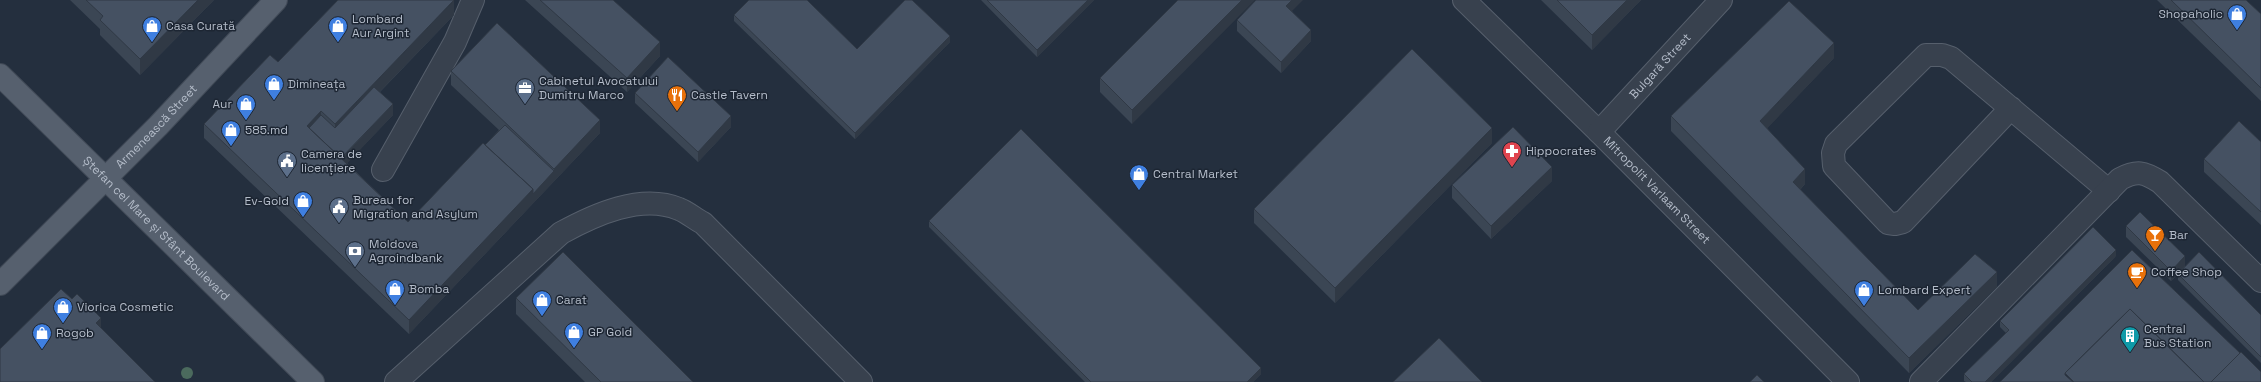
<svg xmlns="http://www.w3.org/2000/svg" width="2261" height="382" viewBox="0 0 2261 382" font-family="'Space Grotesk',sans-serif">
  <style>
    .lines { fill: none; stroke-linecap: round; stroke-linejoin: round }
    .minor-casing { stroke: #565f6c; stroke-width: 24 }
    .major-casing { stroke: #414a57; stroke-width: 24 }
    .minor { stroke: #38414e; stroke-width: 22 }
    .major { stroke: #56606e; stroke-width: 22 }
    .tree { fill: #4b6a5d }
    .wall { fill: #3b4654 }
    .shaded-wall { fill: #303945 }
    .building { fill: #455162; stroke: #303945 }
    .labels { text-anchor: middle; stroke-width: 3; stroke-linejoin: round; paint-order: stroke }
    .poi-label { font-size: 12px; fill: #b4bcc9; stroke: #1d2633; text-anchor: start }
    .street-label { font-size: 12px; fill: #b4bcc9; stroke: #1d2633 }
  </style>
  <rect width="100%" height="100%" fill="#242f3e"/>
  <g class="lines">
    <defs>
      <g id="minor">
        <path id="s1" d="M1464,0l135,132 249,250"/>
        <path d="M2011,108l-108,114 -8,2 -7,-1 -54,-57 -1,-13 3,-9 90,-89h16l9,3 158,133"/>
        <path id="s2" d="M1599,132l122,-132"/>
        <path d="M383,170l72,-128 18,-42"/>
        <path d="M396,382l165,-149c33,-18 80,-40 118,-24 8,3 16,10 24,14l158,159"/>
        <path d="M1921,382l199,-203c17,-9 24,-7 40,3l101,99"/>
      </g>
      <g id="major">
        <path id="s3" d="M0,75l313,307"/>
        <path id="s4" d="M0,284l158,-158 118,-126"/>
      </g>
    </defs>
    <!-- minor casing -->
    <use href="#minor" class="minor-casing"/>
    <!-- major casing -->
    <use href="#major" class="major-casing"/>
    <!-- minor -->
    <use href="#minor" class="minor"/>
    <!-- major -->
    <use href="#major" class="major"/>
  </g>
  <!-- trees -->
  <circle class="tree" cx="187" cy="373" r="6"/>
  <!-- wall -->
  <path class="wall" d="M70,0h144l-74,75 -40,-40v-6z
    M525,0h88l47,56 -33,36z
    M981,0h113l-57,57z
    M1178,0l-46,124 -32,-32v-14z
    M1541,0h100l-49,50z
    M2157,0h89l15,14v87z
    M1292,11l19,30 -30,32 -44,-42v-11z
    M454,15l-74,77 13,23 -46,48 61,59 77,-77 14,-15 -48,-45v-14l149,62 -191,201 -205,-196v-14l74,-62z
    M734,15l123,34 93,-7 -95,97 -121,-118z
    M1834,58l-67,70 38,56 -5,6 118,120 79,-23 -88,86 -238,-242v-15z
    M635,93l96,34 -33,35 -63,-59z
    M2261,142v83l-57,-53v-13z
    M1492,143l-157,160 -81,-80v-14z
    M1552,181l-61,58 -39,-41v-13z
    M929,221l332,153 -8,8h-168l-156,-155z
    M2126,226l59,40 76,49v48l-83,-83v-6l-7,7 -45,-44z
    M2116,256l-125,126h-25l-2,-1v-7l42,-41 -6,-6v-6z
    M516,298l177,84h-108l-69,-68z"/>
  <!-- shaded-wall -->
  <path class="shaded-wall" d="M198,0h16l-74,75v-16z
    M454,0v15l-119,123v-14z
    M1088,0h6l-57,57v-7z
    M1242,0h13l-123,124v-14z
    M1292,0h11l-17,17v-11z
    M1627,0h14l-49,50v-15z
    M1311,30v11l-30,32v-11z
    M950,36v6l-95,97v-6z
    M660,42v14l-33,36v-14z
    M1834,43v15l-74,78v-15z
    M393,104v11l-53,56v-11z
    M321,111v15l-8,9 -6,-9z
    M731,116v11l-33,35v-10z
    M600,120v13l-191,201v-14l124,-131 21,-18v-2z
    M1492,128v15l-157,160v-15z
    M1552,167v14l-61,58v-13z
    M1805,169v15l-12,13v-15z
    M2116,250v6l-125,126h-6z
    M2185,256v10l-14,15v-10z
    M1997,272v15l-88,86v-15z
    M101,318v14l-5,-9z
    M1261,368v6l-8,8h-6z"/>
  <!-- building -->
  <path class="building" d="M86,0h112l-58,59 -40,-39 3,-4z
    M338,0h116l-119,124 -14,-13 -14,15 101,96 75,-79 50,46 -124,131 -205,-196 66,-69 8,7z
    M540,0h73l47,42 -33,36z
    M749,0h58l50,49 48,-49h7l38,36 -95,97 -121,-118z
    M987,0h101l-51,50z
    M1178,0h64l-110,110 -32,-32z
    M1256,0h36l-6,6 25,24 -30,32 -44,-42z
    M1557,0h70l-35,35z
    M2171,0h75l15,14v74z
    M1789,1l45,42 -74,78 45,48 -12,13 125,128 57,-56 22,18 -88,86 -238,-242z
    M497,23l103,97 -46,49 -103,-98z
    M1412,49l80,79 -157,160 -81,-79z
    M668,57l63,59 -33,36 -63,-59z
    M374,87l19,17 -52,54 -32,-30 12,-13 14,13z
    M2239,121l22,21v70l-57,-53z
    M505,125l49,46 -21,23v-5l-48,-44z
    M1513,127l39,40 -61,59 -39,-41z
    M1021,129l240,239 -14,14h-156l-162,-161z
    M2140,212l45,44 -14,15 -45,-45z
    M2093,227l23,23 -131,132h-13l-8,-8 45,-44 -9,-9z
    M2132,250l108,103 -29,29h-7l-74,-73 -65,64v2l8,7h-73z
    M563,252l130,130h-92l-85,-84z
    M2199,252l62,63v42l-83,-83z
    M61,289l11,10 5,-5 24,24 -5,5 59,59h-155v-33z
    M2130,309l74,73h-130l-9,-9z
    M1439,338l43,44h-89z
    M2241,352l20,20v10h-50z
    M1757,375l7,7h-14z"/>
  <!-- icons -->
  <defs>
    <symbol id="shop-pin" viewBox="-11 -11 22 30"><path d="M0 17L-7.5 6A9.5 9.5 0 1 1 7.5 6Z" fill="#3f7fe0" stroke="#1d2633"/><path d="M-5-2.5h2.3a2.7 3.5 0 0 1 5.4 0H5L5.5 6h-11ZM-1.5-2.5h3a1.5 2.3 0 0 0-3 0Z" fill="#fff"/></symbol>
    <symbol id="office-pin" viewBox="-11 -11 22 30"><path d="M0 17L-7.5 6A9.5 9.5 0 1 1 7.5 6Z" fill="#5c6f8a" stroke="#1d2633"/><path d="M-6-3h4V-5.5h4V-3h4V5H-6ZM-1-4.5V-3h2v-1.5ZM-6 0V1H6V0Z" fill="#fff"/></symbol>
    <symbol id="restaurant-pin" viewBox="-11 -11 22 30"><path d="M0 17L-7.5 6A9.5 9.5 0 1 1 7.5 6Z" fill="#e8710a" stroke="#1d2633"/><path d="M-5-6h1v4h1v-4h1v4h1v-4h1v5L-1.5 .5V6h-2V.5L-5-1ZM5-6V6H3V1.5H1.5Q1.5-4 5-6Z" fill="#fff"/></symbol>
    <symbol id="pharmacy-pin" viewBox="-11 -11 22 30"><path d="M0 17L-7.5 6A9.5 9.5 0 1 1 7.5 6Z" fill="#e0444e" stroke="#1d2633"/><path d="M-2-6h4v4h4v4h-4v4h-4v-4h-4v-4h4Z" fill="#fff"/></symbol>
    <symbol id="civic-pin" viewBox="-11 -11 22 30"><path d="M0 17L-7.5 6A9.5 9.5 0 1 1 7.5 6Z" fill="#5c6f8a" stroke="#1d2633"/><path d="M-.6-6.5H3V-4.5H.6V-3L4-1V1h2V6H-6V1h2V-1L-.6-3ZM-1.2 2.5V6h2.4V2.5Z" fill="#fff"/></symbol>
    <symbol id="bar-pin" viewBox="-11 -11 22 30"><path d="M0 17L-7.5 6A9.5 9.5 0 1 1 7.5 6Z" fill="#e8710a" stroke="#1d2633"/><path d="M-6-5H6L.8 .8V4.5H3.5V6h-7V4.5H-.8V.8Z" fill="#fff"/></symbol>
    <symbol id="bank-pin" viewBox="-11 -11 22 30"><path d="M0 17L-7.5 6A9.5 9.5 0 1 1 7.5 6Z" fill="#5c6f8a" stroke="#1d2633"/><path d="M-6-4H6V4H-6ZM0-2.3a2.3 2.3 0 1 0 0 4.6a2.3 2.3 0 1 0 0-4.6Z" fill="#fff"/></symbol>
    <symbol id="cafe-pin" viewBox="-11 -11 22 30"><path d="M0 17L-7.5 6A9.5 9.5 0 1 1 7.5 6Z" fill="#e8710a" stroke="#1d2633"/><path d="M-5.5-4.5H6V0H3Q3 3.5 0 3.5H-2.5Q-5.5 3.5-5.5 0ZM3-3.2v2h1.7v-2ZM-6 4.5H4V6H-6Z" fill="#fff"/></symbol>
    <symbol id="building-pin" viewBox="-11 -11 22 30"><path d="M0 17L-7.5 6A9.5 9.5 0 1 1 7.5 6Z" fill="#0f9aa8" stroke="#1d2633"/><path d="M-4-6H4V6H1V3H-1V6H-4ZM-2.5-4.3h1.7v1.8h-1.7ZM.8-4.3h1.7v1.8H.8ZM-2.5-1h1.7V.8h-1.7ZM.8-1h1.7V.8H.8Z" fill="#fff"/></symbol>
  </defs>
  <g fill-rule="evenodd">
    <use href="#shop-pin" x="2226" y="3" width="22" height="30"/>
    <use href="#shop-pin" x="141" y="15" width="22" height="30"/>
    <use href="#shop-pin" x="327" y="15" width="22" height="30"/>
    <use href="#shop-pin" x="263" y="73" width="22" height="30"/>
    <use href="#office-pin" x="514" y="77" width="22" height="30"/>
    <use href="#restaurant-pin" x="666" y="84" width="22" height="30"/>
    <use href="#shop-pin" x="235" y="93" width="22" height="30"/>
    <use href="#shop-pin" x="220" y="119" width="22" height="30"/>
    <use href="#pharmacy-pin" x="1501" y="140" width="22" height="30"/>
    <use href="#civic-pin" x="276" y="150" width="22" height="30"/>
    <use href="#shop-pin" x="1128" y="163" width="22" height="30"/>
    <use href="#shop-pin" x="292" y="190" width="22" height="30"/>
    <use href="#civic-pin" x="328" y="196" width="22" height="30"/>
    <use href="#bar-pin" x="2144" y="224" width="22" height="30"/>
    <use href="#bank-pin" x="344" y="240" width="22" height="30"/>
    <use href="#cafe-pin" x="2126" y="261" width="22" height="30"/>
    <use href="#shop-pin" x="384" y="278" width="22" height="30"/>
    <use href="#shop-pin" x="1853" y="279" width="22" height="30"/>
    <use href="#shop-pin" x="531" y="289" width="22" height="30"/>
    <use href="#shop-pin" x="52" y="296" width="22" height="30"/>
    <use href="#shop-pin" x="563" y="321" width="22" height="30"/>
    <use href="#shop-pin" x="31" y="322" width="22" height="30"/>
    <use href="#building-pin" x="2119" y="325" width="22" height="30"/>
  </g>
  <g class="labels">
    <!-- poi labels -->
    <g class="poi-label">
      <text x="2223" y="18" text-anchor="end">Shopaholic</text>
      <text x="352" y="23">Lombard<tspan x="352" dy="14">Aur Argint</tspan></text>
      <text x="166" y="30">Casa Curată</text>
      <text x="539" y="85">Cabinetul Avocatului<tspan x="539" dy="14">Dumitru Marco</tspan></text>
      <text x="288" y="88">Dimineața</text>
      <text x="691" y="99">Castle Tavern</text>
      <text x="232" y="108" text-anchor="end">Aur</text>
      <text x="245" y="134">585.md</text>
      <text x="1526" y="155">Hippocrates</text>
      <text x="301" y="158">Camera de<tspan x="301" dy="14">licențiere</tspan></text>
      <text x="1153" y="178">Central Market</text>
      <text x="353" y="204">Bureau for<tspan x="353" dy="14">Migration and Asylum</tspan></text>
      <text x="289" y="205" text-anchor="end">Ev-Gold</text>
      <text x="2169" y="239">Bar</text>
      <text x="369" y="248">Moldova<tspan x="369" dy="14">Agroindbank</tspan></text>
      <text x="2151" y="276">Coffee Shop</text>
      <text x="409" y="293">Bomba</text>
      <text x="1878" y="294">Lombard Expert</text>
      <text x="556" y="304">Carat</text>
      <text x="77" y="311">Viorica Cosmetic</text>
      <text x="2144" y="333">Central<tspan x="2144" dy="14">Bus Station</tspan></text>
      <text x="588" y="336">GP Gold</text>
      <text x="56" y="337">Rogob</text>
    </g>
    <!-- street labels -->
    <g class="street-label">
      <text dy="4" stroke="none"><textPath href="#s2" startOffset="90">Bulgară Street</textPath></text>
      <text dy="4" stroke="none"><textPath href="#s4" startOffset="222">Armenească Street</textPath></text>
      <text dy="4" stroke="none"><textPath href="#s1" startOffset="271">Mitropolit Varlaam Street</textPath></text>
      <text dy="4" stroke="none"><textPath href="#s3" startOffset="219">Ștefan cel Mare și Sfânt Boulevard</textPath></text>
    </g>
  </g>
</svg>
